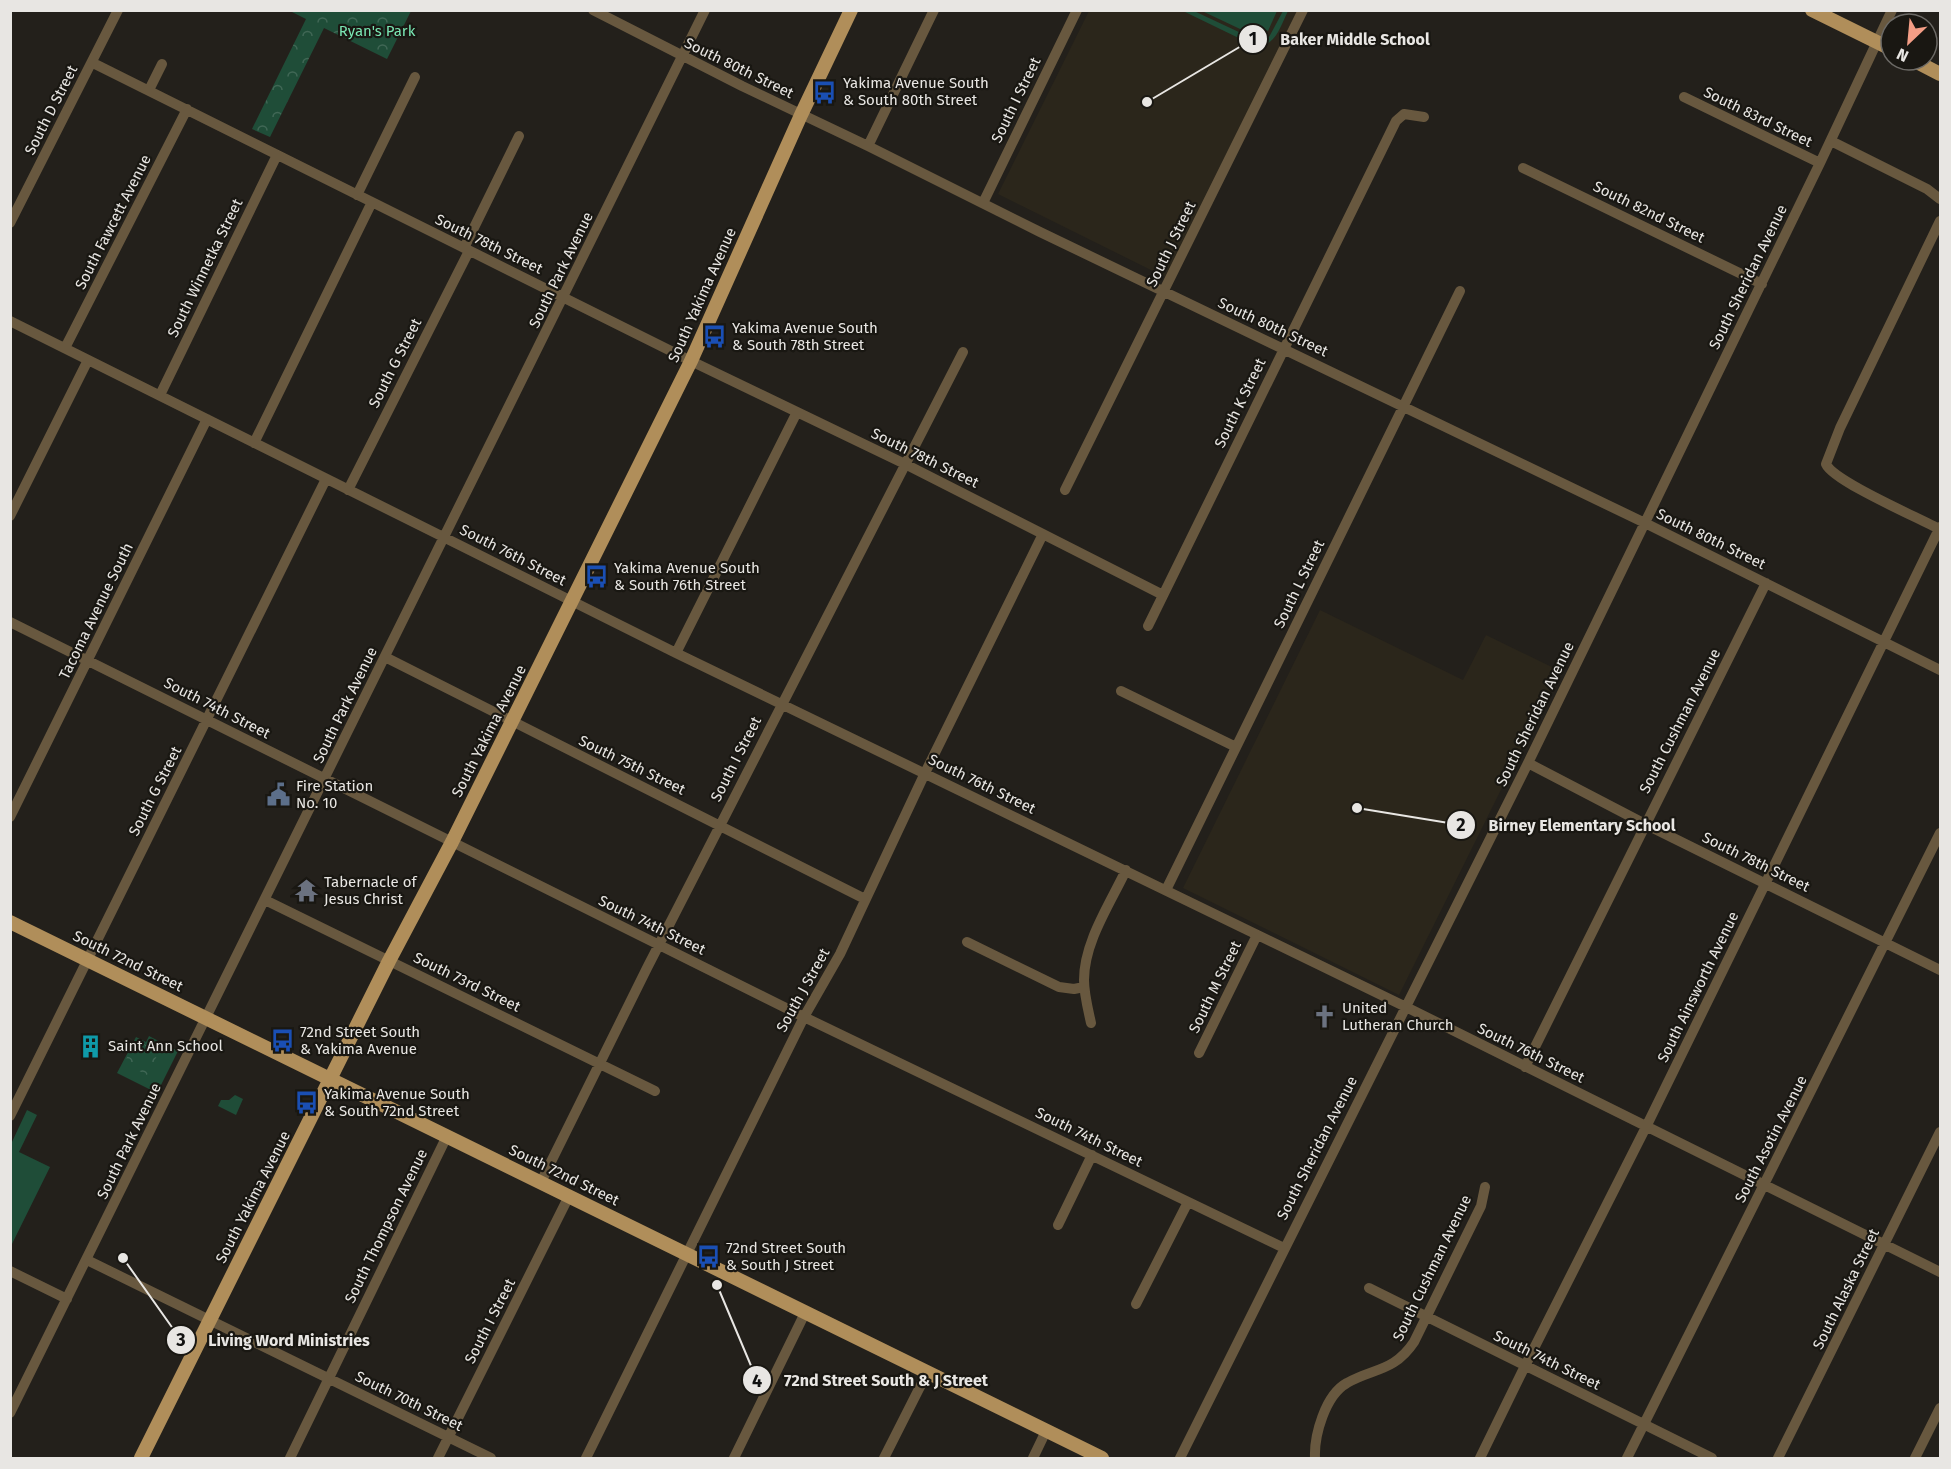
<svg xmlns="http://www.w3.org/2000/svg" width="1951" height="1469" viewBox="0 0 1951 1469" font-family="'Fira Sans',sans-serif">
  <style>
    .built { fill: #2b261b }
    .grass { fill: #1f4d38 }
    .park { fill: url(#park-crowns) }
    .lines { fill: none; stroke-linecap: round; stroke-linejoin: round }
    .minor { stroke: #68583f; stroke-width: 10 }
    .major { stroke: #b08e5a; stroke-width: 14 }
    .labels { text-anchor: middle; stroke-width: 4.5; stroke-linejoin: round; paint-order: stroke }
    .park-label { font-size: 15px; fill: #7ae6b3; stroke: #191712 }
    .street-label { font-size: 15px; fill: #e8e6e3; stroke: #191712 }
    .poi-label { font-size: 15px; fill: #e8e6e3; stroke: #191712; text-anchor: start }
    .leader { fill: none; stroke: #e8e6e3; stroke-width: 2 }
    .callout-dot { fill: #e8e6e3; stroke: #191712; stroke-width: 2 }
    .mark-label { font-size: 18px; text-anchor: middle; font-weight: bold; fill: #111 }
    .callout-label { font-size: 16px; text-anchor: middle; font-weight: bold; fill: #e8e6e3; stroke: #191712; stroke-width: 4.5; stroke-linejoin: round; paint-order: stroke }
  </style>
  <defs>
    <pattern id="park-crowns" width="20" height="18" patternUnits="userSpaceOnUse" patternTransform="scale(1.5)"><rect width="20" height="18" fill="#1f4d38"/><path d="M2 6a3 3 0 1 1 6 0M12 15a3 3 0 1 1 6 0" fill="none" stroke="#406755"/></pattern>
  </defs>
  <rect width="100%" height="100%" fill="#23201b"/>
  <!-- built -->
  <path class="built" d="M1089,11h208l-132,266 -167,-83z
    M1320,610l143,70 23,-45 74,36 -161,324 -216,-107z"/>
  <!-- grass -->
  <path class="grass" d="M1183,11h11l64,30 11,-4 14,-26h5c-8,16 -14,41 -37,33z
    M1202,11l75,-1v1l-9,20 -6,-3 -5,9z
    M149,1036l29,15 -21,42 -40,-20 19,-36 10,5z
    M235,1095l8,4 -7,16 -18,-9 3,-6h8z
    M27,1110l10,5 -18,37 31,15 -39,79v-102z"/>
  <!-- park -->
  <path class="park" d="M290,11h121l-24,48 -63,-31 -54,109 -18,-8 54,-110z
    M136,1040l23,12 -12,23 -23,-12z"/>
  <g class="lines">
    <!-- minor -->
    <path class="minor" d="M593,10l149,76 126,60 172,86 605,291 295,147
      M93,63l598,298 214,103 258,131
      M149,90l13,-26
      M1684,97l136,66
      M1831,141l96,48 13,10
      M868,146l66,-136
      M1523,168l239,116
      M357,195l58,-118
      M983,203l94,-193
      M10,223l108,-213
      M464,248l55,-112
      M10,321l666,332 730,354 534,265
      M65,348l122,-239
      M160,395l117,-240
      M254,443l118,-241
      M348,490l121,-239
      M1065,490l238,-480
      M10,516l78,-156
      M1939,529c-20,-11 -106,-48 -113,-65l14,-36 100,-207
      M10,622l794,395 480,231
      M1148,626l248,-505 8,-7 20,3
      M676,653l121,-241
      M385,657l480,242
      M1121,691l115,56
      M1528,763l117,61 295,146
      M10,817l197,-398
      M1166,890l294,-599
      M265,900l390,191
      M967,942l92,45 15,2 10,-2
      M1091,1023c-3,-14 -7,-29 -7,-43 0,-38 26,-76 42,-110
      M1199,1053l58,-118
      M1525,1067l241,-484
      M10,1116l316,-637
      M541,1182l106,-214 316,-616
      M1058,1225l34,-70
      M87,1260l404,198
      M10,1271l57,28
      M1369,1288l343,170
      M1136,1304l52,-102
      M10,1413l695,-1403
      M290,1458l157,-322
      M438,1458l131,-262
      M586,1458l218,-441 36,-63 85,-181 118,-239
      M734,1458l71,-145
      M884,1458l43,-85
      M1033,1458l13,-27
      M1180,1458l348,-695 292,-600 72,-153
      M1315,1458c-1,-22 10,-63 32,-75 26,-15 47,-11 67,-41l67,-136 4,-19
      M1480,1458l45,-92 121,-239 294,-600
      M1627,1458l313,-625
      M1778,1458l162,-326
      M1915,1458l25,-50"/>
    <!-- major -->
    <path class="major" d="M1812,10l79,39
      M1913,60l27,14
      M10,922l1092,536
      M141,1458l248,-497 63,-119 239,-481 110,-246 50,-105"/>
  </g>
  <!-- icons -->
  <defs>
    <symbol id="bus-bare" viewBox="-9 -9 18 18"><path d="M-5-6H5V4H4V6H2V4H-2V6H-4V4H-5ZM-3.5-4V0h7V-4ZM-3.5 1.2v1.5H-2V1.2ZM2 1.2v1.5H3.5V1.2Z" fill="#1a4fb4" stroke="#191712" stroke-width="2.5" paint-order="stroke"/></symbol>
    <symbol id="civic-bare" viewBox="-9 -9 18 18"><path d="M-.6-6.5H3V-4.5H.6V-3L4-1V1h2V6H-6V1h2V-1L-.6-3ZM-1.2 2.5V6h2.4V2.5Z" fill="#5c6f8a" stroke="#191712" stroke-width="2.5" paint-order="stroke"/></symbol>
    <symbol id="temple-bare" viewBox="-9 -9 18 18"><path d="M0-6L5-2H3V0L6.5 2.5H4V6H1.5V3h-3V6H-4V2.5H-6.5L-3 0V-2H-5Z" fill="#6b7280" stroke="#191712" stroke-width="2.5" paint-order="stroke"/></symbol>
    <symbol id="church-bare" viewBox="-9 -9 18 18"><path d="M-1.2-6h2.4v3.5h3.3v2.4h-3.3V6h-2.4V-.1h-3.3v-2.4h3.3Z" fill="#6b7280" stroke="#191712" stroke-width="2.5" paint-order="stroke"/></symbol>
    <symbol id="building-bare" viewBox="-9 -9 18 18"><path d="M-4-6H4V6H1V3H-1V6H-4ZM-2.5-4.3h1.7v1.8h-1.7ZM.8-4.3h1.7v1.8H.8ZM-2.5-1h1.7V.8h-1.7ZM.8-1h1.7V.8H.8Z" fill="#0f9aa8" stroke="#191712" stroke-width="2.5" paint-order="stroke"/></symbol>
  </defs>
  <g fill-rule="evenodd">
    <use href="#bus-bare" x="808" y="76" width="33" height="33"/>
    <use href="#bus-bare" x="698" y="320" width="33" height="33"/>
    <use href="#bus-bare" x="580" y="560" width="33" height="33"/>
    <use href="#civic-bare" x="262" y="778" width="33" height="33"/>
    <use href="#temple-bare" x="290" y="874" width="33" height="33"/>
    <use href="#church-bare" x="1308" y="1000" width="33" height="33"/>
    <use href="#bus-bare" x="266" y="1024" width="33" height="33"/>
    <use href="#building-bare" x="74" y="1030" width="33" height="33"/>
    <use href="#bus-bare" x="290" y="1086" width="33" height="33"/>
    <use href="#bus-bare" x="692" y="1240" width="33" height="33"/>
  </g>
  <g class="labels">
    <!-- park labels -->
    <g class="park-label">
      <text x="377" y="36">Ryan's Park</text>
    </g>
    <!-- street labels -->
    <g class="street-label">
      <text transform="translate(739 68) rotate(26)" y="5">South 80th Street</text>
      <text transform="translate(1016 100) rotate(-64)" y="5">South I Street</text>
      <text transform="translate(51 110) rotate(-63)" y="5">South D Street</text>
      <text transform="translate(1758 117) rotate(26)" y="5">South 83rd Street</text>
      <text transform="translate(1649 212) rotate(26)" y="5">South 82nd Street</text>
      <text transform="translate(113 222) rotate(-63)" y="5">South Fawcett Avenue</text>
      <text transform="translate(489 244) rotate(26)" y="5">South 78th Street</text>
      <text transform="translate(1171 244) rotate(-64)" y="5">South J Street</text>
      <text transform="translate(205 268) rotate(-64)" y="5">South Winnetka Street</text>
      <text transform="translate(561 270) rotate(-64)" y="5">South Park Avenue</text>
      <text transform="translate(1748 277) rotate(-64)" y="5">South Sheridan Avenue</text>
      <text transform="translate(702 295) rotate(-66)" y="5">South Yakima Avenue</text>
      <text transform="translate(1273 327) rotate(25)" y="5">South 80th Street</text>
      <text transform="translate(395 363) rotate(-63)" y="5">South G Street</text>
      <text transform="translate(1240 403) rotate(-64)" y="5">South K Street</text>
      <text transform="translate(925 458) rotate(26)" y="5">South 78th Street</text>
      <text transform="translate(1711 539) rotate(26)" y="5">South 80th Street</text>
      <text transform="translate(513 555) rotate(27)" y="5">South 76th Street</text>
      <text transform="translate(1299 584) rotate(-64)" y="5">South L Street</text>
      <text transform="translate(96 611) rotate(-64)" y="5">Tacoma Avenue South</text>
      <text transform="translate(345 705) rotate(-64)" y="5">South Park Avenue</text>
      <text transform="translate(217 708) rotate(27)" y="5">South 74th Street</text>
      <text transform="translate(1535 714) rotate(-64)" y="5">South Sheridan Avenue</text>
      <text transform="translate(1680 721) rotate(-63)" y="5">South Cushman Avenue</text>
      <text transform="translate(489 731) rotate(-63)" y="5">South Yakima Avenue</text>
      <text transform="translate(736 759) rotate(-63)" y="5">South I Street</text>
      <text transform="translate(632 765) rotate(26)" y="5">South 75th Street</text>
      <text transform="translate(982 784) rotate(26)" y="5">South 76th Street</text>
      <text transform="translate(155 791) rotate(-63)" y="5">South G Street</text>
      <text transform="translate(1756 862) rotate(26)" y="5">South 78th Street</text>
      <text transform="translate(652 925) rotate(26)" y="5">South 74th Street</text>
      <text transform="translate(128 961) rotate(26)" y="5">South 72nd Street</text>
      <text transform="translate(467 982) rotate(26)" y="5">South 73rd Street</text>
      <text transform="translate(1215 987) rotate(-64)" y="5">South M Street</text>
      <text transform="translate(1698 987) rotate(-64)" y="5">South Ainsworth Avenue</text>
      <text transform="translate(803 990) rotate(-61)" y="5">South J Street</text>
      <text transform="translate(1531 1053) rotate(26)" y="5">South 76th Street</text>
      <text transform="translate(1089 1137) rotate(26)" y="5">South 74th Street</text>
      <text transform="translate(1771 1139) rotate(-63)" y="5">South Asotin Avenue</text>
      <text transform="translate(129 1141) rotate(-64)" y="5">South Park Avenue</text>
      <text transform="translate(1317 1148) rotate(-63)" y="5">South Sheridan Avenue</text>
      <text transform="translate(564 1175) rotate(26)" y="5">South 72nd Street</text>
      <text transform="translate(253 1197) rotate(-63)" y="5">South Yakima Avenue</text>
      <text transform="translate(386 1226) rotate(-64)" y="5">South Thompson Avenue</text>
      <text transform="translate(1432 1268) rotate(-64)" y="5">South Cushman Avenue</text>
      <text transform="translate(1846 1289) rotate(-64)" y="5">South Alaska Street</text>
      <text transform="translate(490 1321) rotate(-63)" y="5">South I Street</text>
      <text transform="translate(1547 1360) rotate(26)" y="5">South 74th Street</text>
      <text transform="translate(409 1401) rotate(26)" y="5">South 70th Street</text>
    </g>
    <!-- poi labels -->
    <g class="poi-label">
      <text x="843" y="88">Yakima Avenue South<tspan x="843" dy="17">&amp; South 80th Street</tspan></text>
      <text x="732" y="333">Yakima Avenue South<tspan x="732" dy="17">&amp; South 78th Street</tspan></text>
      <text x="614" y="573">Yakima Avenue South<tspan x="614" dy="17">&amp; South 76th Street</tspan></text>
      <text x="296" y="791">Fire Station<tspan x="296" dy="17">No. 10</tspan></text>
      <text x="324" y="887">Tabernacle of<tspan x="324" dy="17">Jesus Christ</tspan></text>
      <text x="1342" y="1013">United<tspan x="1342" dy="17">Lutheran Church</tspan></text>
      <text x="300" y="1037">72nd Street South<tspan x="300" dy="17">&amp; Yakima Avenue</tspan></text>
      <text x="108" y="1051">Saint Ann School</text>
      <text x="324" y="1099">Yakima Avenue South<tspan x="324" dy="17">&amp; South 72nd Street</tspan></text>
      <text x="726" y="1253">72nd Street South<tspan x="726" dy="17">&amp; South J Street</tspan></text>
    </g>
  </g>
  <!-- callouts -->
  <path class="leader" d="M1147 102L1253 39M1357 808L1461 825M123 1258L181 1340M717 1285L757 1380"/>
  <g class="callout-dot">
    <circle cx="1147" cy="102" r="6"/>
    <circle cx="1357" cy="808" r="6"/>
    <circle cx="123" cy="1258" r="6"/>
    <circle cx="717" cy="1285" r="6"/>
    <circle cx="1253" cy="39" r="15"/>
    <circle cx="1461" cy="825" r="15"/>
    <circle cx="181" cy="1340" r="15"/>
    <circle cx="757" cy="1380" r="15"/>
  </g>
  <g class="mark-label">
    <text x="1253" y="45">1</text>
    <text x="1461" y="831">2</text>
    <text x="181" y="1346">3</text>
    <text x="757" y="1387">4</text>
  </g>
  <g class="callout-label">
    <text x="1355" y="45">Baker Middle School</text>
    <text x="1582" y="831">Birney Elementary School</text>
    <text x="289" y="1346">Living Word Ministries</text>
    <text x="886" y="1386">72nd Street South &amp; J Street</text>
  </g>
  <!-- border -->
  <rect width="1951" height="1469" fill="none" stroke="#e8e6e3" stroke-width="24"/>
  <!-- north arrow -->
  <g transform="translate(1909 42) rotate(206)"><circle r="28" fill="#191712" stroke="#6c6a66" stroke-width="1.5"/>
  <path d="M0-4.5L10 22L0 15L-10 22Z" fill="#f49e86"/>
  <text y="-9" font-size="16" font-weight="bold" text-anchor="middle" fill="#e8e6e3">N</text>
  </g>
</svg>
